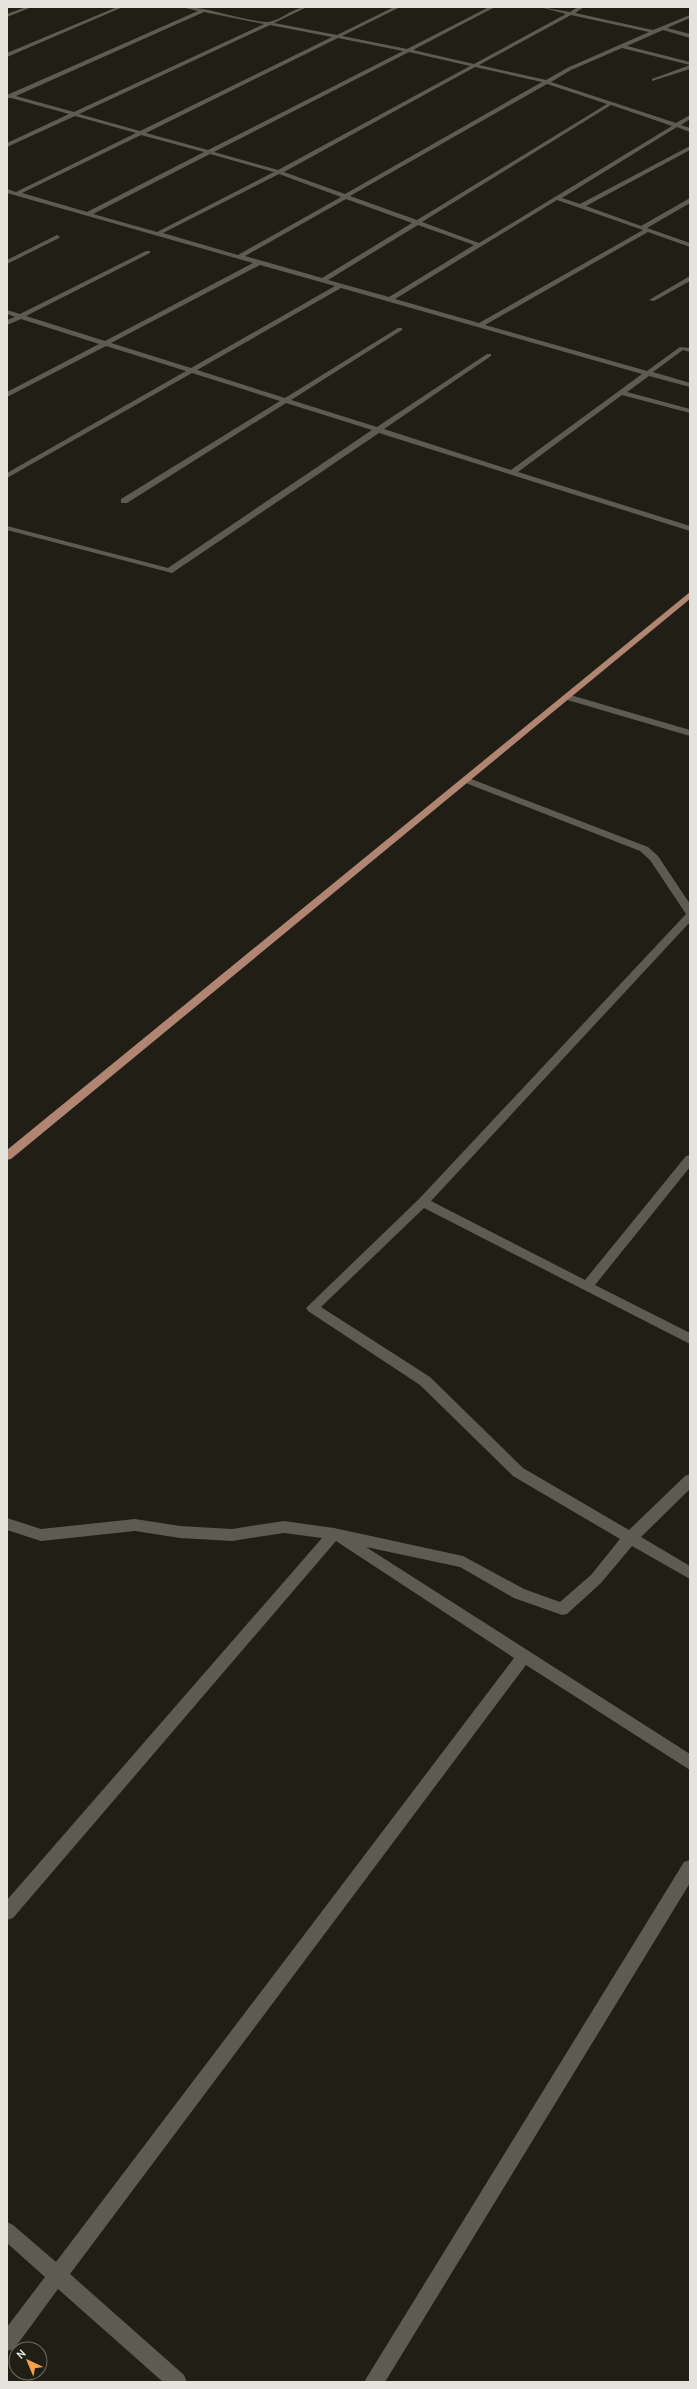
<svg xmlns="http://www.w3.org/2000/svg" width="697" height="2389" viewBox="0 0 697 2389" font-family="Cabin,sans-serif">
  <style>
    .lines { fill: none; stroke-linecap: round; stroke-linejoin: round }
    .street { fill: #5e5c50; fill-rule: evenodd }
    .primary { fill: #b18572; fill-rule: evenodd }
  </style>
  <rect width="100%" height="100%" fill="#211f15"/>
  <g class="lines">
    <!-- street -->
    <path class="street" d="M26,7h6l-25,10v-3z
      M117,7h6l-116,50v-4z
      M182,7c28,0 56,13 85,15 12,0 26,-15 40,-15l-33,16 63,12 57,-28h6l-58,29 65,13 82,-42h6l-82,43 61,14 92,-50 -26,-7 30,5 8,-5h6l-9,6 78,17 37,-15v3l-23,10 23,6v4l-27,-8 -36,16 63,16v7l-38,12v-2l38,-14 -68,-17 -51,22 -20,12 125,41 14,-8v4l-9,6 9,3v4l-13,-5 -115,71 18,6 110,-58v4l-104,56 55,20 49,-28v5l-43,25 43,15v4l-42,-15 -163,93 162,46 33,-24 10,1v4l-7,-2 -30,22 37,11v4l-41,-11 -22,16 63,17v4l-68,-18 -104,77 172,54v5l-311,-98 -207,140 -165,-43v-4l161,42 204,-138 -86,-27 -159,100h-6v-4l159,-98 -88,-28 -185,105v-5l179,-102 -80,-25 -99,51v-5l92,-48 -78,-25 -14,6v-5l8,-3 -8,-3v-4l13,4 126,-63h4v2l-124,63 79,25 148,-78 -246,-70v-4l9,3 120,-59 -61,-17 -68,31v-4l62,-29 -58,-16h-4v-3l191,-84zM204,12l60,12 -190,88 -58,-16zM571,15l78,17 -82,36 -21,12 -67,-15zM270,25l62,12 -192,94 -61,-17zM338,38l65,13 -195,99 -62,-17zM409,52l61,14 -192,104 -64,-18zM475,67l67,15 -197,112 -61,-22zM547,84l60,20 -190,116 -67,-24zM611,105l61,21 -193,117 -57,-21zM141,135l63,17 -117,60 -65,-19zM210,154l64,18 -117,60 -64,-18zM279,174l62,23 -103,58 -75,-22zM346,199l66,24 -90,55 -77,-22zM557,200l86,30 -164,93 -84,-24zM418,225l56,20 -85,52 -61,-17zM260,265l75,21 -144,82 -80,-25zM341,288l301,86 -131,96 -127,-41 107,-73v-2h-4l-110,73 -86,-27 111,-70v-2h-4l-113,70 -88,-28z
      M57,235l3,2 -1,1 -52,26v-4z
      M690,276v5l-36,20 -5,-1z
      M567,694l123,36v6l-126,-37 -2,-2z
      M466,777l182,70 10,9 32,48v18l-259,279 154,79 101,-124 4,-1v12l-95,118 95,48v11l-266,-136 -103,99 109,70 93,91 106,62 56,-54 5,-2v15l-49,48 49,29v13l-58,-33 -31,37 -34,31 -5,1 -48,-17 -54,-31 -94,-20 324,207v16l-164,-105 -456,609 114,101 3,7h-24l-105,-93 -44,60 -7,2v-24l38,-50 -38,-34v-21l6,3 43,37 458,-604 -178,-117 -323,377 -6,2v-20l315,-362 -38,-5 -52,8 -52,-3 -45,-7 -94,10 -34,-11v-12l34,11 94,-10 45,7 52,3 52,-8 50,7 129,28 61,33 36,13 31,-27 29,-36 -107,-63 -93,-91 -112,-74 -2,-3 113,-109 267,-285 -36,-54 -10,-9 -177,-69 -2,-2z
      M690,1860v23l-305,499h-21l320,-520z"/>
    <!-- primary -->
    <path class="primary" d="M690,592v7l-679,560 -4,1v-10z"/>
  </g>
  <!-- border -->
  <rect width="697" height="2389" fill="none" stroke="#e4e3dc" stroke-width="16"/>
  <!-- north arrow -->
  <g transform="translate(28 2361) rotate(316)"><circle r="19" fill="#211f15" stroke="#6f6d65"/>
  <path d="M0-3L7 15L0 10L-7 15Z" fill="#f7a148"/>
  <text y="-6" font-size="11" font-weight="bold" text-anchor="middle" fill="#e4e3dc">N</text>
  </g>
</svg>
